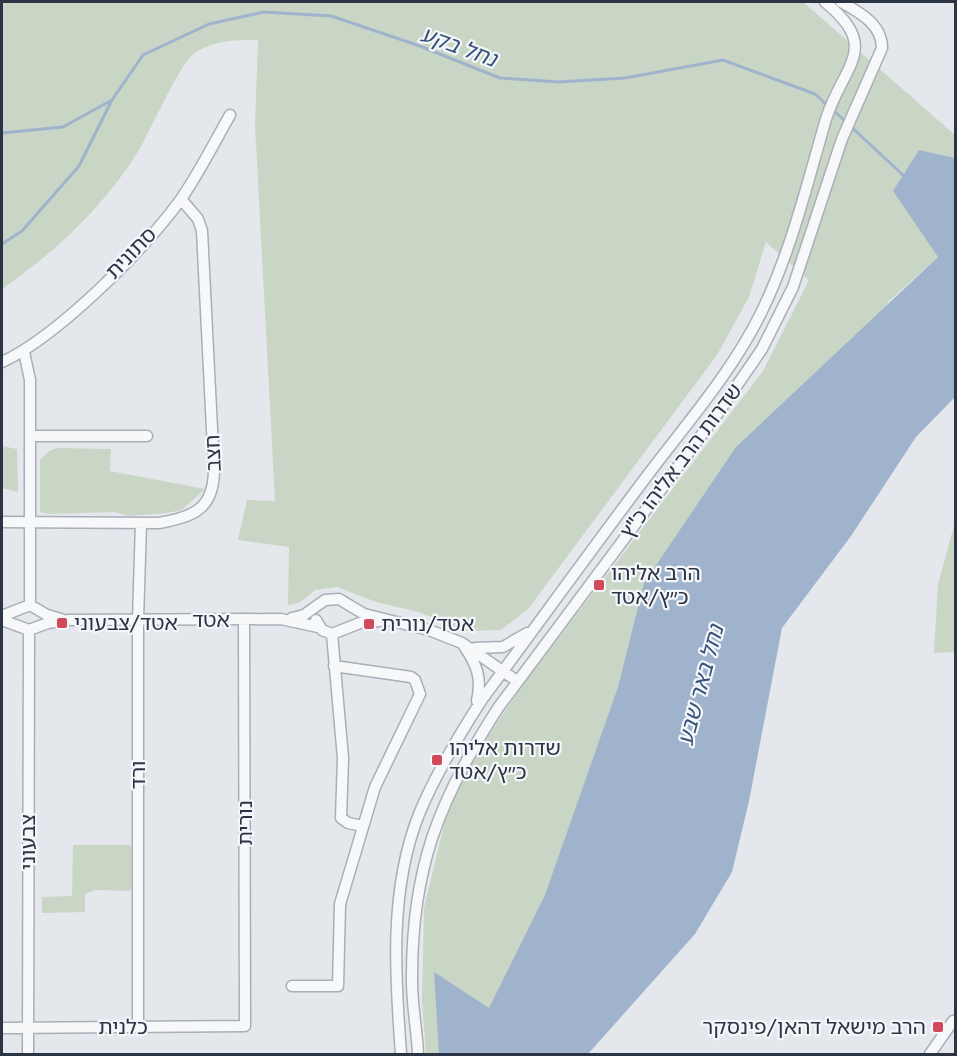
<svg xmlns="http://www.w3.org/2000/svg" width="957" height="1056" viewBox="0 0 957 1056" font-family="Overpass,'Noto Sans Hebrew',sans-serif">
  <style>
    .green { fill: #c9d6c5 }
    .water { fill: #9fb4cc }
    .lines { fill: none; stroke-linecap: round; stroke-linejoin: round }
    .stream { stroke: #9fb4cc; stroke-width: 3 }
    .minor-casing { stroke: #a9aeb7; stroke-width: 13 }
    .minor { stroke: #f7f8fa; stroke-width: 10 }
    .poi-dot { fill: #d1495b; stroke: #f4f6f9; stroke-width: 2 }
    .labels { text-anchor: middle; stroke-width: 4.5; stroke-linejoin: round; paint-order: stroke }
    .street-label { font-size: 21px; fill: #2b3445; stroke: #f4f6f9 }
    .poi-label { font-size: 21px; fill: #2b3445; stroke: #f4f6f9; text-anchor: start }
    .water-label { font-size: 22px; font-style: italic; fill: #34527a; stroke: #f4f6f9 }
  </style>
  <rect width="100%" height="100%" fill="#e4e7ec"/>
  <!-- green -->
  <path class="green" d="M2,2h801l152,133v23l-36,-8 19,107 -49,44 -271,386 -119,367h-73l-4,-53 2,-93 22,-92 31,-64 47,-69 239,-312 46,-91 -43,-38 -17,55 -32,58 -189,254 -27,21 -36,1 -46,-19 -43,-10 -39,-15 -22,3 -16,13 -11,2 1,-58 -51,-7 9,-40 28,1 -20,-376 3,-85c-22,0 -42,0 -62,12 -16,10 -45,78 -57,98 -34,56 -84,102 -137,139z
    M2,446l15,3 1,43 -16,-4z
    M57,448l54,1 -1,22 95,18 -23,21 -15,3 -38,3 -14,-4 -67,2 -8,-2v-52l9,-9z
    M955,522v130l-21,1 4,-69z
    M73,845h58v46l-36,-1 -10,4v18l-43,1v-16l30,-1z"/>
  <!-- water -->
  <path class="water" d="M919,150l36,8v239l-39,40 -65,99 -69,92 -33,173 -17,71 -37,62 -107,120h-149l-5,-82 55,36 56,-113 73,-208 26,-104 92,-136 202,-190 -45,-66z"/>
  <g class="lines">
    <!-- stream -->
    <path class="stream" d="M832,109l72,67
      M2,133l61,-6 49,-27
      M2,244l20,-13 57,-65 33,-66 31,-45 66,-31 55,-12 67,4 86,29 83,33 58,4 67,-4 98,-18 92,34 12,11"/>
    <defs>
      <path id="minor" d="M24,352l6,28v225
        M2,362c55,-25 143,-113 179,-163 18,-26 33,-56 49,-84
        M30,436h117
        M2,522l157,1c36,-6 55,-15 55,-54l-12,-238 -4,-12 -17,-20
        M2,616l28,-11 17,10 14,4
        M292,618l12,-3 21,-15 14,-1 25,15 65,16 33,13 55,38
        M2,620l27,10 19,-7 20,-3 213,-1 37,8
        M316,620l6,10 10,4 28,-11 20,-2
        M332,634l11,124 -2,60 7,5 15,3
        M464,646c13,19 18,32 13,55
        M475,648l28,-1 24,-14
        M292,986h46l2,-82 35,-117 45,-93 -5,-14 -4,-3 -77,-11
        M138,1027v-407l3,-97
        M2,1028l243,-2 -1,-407
        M28,1054l1,-424
        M401,1054c-6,-79 -12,-164 18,-240 17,-41 40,-79 64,-116 55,-74 109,-149 164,-222 40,-53 85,-104 114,-163 30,-61 46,-129 65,-194 17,-54 56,-71 -1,-117
        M418,1054c-1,-24 -6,-48 -6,-72 -1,-112 26,-181 86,-274l220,-295 44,-64 31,-62 49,-148 40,-91c0,-24 -23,-36 -41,-46
        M930,1054l23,-33"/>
    </defs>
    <!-- minor casing -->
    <use href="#minor" class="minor-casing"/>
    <!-- minor -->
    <use href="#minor" class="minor"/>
  </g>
  <!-- markers -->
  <g class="poi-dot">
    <rect x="593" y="579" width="12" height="12" rx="3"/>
    <rect x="56" y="617" width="12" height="12" rx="3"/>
    <rect x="363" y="618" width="12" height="12" rx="3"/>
    <rect x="431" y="754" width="12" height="12" rx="3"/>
    <rect x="932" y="1021" width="12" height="12" rx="3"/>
  </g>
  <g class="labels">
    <!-- street labels -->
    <g class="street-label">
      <text transform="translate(131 253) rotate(-46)" y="7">סתונית</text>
      <text transform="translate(213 453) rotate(-92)" y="7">חצב</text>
      <text transform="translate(681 461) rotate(-53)" y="7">שדרות הרב אליהו כ"ץ</text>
      <text x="211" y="627">אטד</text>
      <text transform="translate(138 775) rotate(-90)" y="7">ורד</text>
      <text transform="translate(245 823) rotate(-90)" y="7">נורית</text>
      <text transform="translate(28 842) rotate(-90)" y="7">צבעוני</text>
      <text x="123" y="1034">כלנית</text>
    </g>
    <!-- poi labels -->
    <g class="poi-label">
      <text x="611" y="580">הרב אליהו<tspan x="611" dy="24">כ״ץ/אטד</tspan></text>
      <text x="74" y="630">אטד/צבעוני</text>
      <text x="381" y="631">אטד/נורית</text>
      <text x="449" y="755">שדרות אליהו<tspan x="449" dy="24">כ״ץ/אטד</tspan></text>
      <text x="926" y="1034" text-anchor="end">הרב מישאל דהאן/פינסקר</text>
    </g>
    <!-- water labels -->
    <g class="water-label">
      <text transform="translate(459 46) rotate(20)" y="8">נחל בקע</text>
      <text transform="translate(700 685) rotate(-75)" y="8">נחל באר שבע</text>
    </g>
  </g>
  <!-- border -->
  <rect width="957" height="1056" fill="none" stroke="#2b3445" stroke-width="6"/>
</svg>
